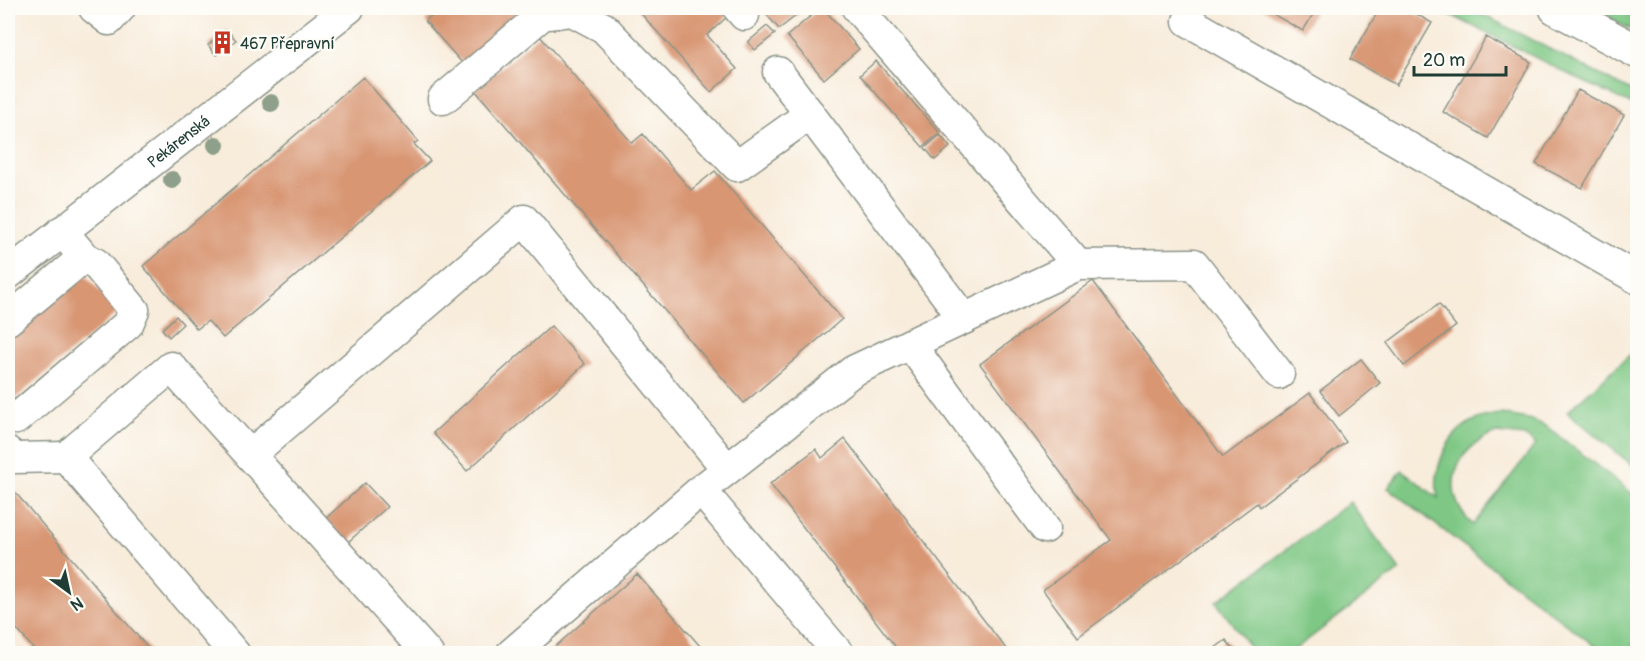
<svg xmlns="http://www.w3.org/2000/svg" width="1645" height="661" viewBox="0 0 1645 661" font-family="Pangolin,sans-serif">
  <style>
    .green { fill: #7ec784; stroke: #4e825c; stroke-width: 1.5; fill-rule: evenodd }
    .building { fill: #d89673 }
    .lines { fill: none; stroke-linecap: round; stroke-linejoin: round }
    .minor-casing { stroke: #8c9488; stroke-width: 33 }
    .major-casing { stroke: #8c9488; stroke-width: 36 }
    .minor { stroke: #fff; stroke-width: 30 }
    .major { stroke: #fff; stroke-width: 33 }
    .tree { fill: #8e9f8a }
    .labels { text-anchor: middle; stroke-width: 4.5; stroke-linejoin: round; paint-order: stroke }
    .poi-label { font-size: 16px; fill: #1f3d34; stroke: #fdfcf7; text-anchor: start }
    .street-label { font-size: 16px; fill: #1f3d34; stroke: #fdfcf7 }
  </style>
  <rect width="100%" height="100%" fill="#fdfcf7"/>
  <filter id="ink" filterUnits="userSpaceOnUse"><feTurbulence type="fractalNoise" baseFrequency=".0167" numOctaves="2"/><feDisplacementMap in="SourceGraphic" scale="12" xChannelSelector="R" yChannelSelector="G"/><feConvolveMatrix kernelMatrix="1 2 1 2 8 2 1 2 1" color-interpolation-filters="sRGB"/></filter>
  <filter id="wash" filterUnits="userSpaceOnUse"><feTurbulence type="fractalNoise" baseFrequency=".008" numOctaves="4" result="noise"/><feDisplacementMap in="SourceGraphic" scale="24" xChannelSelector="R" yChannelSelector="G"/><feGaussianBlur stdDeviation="1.35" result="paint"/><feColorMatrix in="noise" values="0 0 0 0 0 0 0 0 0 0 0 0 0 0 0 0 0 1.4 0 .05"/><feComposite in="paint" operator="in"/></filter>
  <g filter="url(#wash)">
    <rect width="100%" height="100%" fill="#f8ecdb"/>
    <!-- green -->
    <path class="green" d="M1437,8h33l167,86v13l-61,-29z
      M1589,8h26l22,11v14z
      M1635,350l3,1 -1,118 -70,-57z
      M1501,414l32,6 14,7 90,70 1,142 -6,7 5,3v4h-33l-216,-165 14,-18 36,28c-6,-29 8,-64 35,-77 9,-5 18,-6 28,-7zM1497,433l27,3 12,8 -63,81c-35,-33 -19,-78 24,-92z
      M1350,502l50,68 -110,83h-36l-38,-51z"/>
    <g id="blocks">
      <!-- building -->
      <path class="building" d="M441,8h89l-67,56 -38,-43z
        M636,8h83l8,9 -20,18 30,34 -26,23z
        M761,8h45l-27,21z
        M820,8h3l36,41 -35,30 -37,-43z
        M1262,8h55l-14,23z
        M1380,8h26l26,15 -36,62 -46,-26z
        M767,26l8,8 -20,16 -7,-8z
        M227,30l9,10 -20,15 -8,-10z
        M539,35l93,108 11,-9 48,56 24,-19 127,148 -98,84 -269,-313z
        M1486,37l45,25 -43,76 -45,-26z
        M876,61l64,72 -17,14 -63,-72z
        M363,77l55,64 -4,3 16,17 -207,177 -15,-17 -11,8 -54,-63z
        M1578,90l46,25 -42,73 -46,-24z
        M940,135l10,12 -15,13 -10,-12z
        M1638,202v17l-8,-4z
        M82,271l36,41 -108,91 -2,-4v-65z
        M1093,281l130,176 87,-64 36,49 -87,65 -2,-4 -179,134 -35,-47 68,-50 -131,-176z
        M1439,304l17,22 -52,40 -17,-23z
        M176,316l7,8 -14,13 -7,-8z
        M551,326l34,38 -118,107 -34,-38z
        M1361,359l19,24 -41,33 -19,-25z
        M845,439l165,215h-109l-131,-170 46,-35 6,9z
        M365,483l22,24 -40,36 -22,-24z
        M8,484l145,170h-115l-30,-35z
        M637,574l70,80h-160z
        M1226,640l11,14h-25l-1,-3z"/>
    </g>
  </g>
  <g filter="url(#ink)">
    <use href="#blocks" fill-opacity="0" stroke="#8c9488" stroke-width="1.5"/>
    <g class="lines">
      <defs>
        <g id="minor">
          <path d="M94,8l15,12 11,-12"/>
          <path d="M738,8l6,7"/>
          <path d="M1188,21l450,258"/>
          <path d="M778,72l186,247"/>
          <path d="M443,99l99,-84 30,-4 32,17 133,138 73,-52"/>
          <path d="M1078,265l116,-1 85,110"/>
          <path id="s1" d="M8,274l341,-266"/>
          <path d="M8,320l76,-63"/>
          <path d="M910,344l135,184"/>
          <path d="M8,415l8,4 112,-95 6,-14 -39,-47 -11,-6 -22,-26"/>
          <path d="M8,452l6,6 52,-1"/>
          <path d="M701,490l152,-119 225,-106 -221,-257"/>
          <path d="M235,654l-169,-197 105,-90 79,88"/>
          <path d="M428,654l-178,-199 274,-235 203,249"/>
          <path d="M511,654l190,-164 138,164"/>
        </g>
        <path id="major" d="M1556,8l82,44"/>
      </defs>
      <!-- minor casing -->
      <use href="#minor" class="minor-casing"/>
      <!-- major casing -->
      <use href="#major" class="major-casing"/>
      <!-- minor -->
      <use href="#minor" class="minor"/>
      <!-- major -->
      <use href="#major" class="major"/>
    </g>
    <!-- trees -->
    <g class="tree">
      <circle cx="271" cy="103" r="9"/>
      <circle cx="216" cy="145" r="9"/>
      <circle cx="172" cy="180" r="9"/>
    </g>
  </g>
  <!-- icons -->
  <defs>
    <symbol id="building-bare" viewBox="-9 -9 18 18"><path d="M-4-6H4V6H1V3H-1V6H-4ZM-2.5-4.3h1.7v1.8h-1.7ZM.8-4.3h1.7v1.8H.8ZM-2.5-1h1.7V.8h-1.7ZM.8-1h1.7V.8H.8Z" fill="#c8321e" stroke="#fdfcf7" stroke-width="2.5" paint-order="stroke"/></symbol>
  </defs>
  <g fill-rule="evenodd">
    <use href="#building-bare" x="206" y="26" width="33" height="33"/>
  </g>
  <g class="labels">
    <!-- poi labels -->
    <g class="poi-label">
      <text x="240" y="49">467 Přepravní</text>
    </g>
    <!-- street labels -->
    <g class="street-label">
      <text dy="6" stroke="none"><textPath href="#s1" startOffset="216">Pekárenská</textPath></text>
    </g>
  </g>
  <!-- margin -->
  <rect width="1645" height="661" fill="none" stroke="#fdfcf7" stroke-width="30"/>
  <!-- north arrow -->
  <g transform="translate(69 592) rotate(147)" stroke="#fdfcf7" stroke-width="4.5" paint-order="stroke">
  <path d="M0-4.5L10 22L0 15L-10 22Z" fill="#1f3d34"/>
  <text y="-9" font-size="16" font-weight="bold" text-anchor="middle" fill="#1f3d34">N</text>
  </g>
  <!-- scale -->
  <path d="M1414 66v9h92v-9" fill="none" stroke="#1f3d34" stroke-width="3"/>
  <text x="1423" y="66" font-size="18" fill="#1f3d34" stroke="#fdfcf7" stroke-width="4.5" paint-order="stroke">20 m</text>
</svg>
